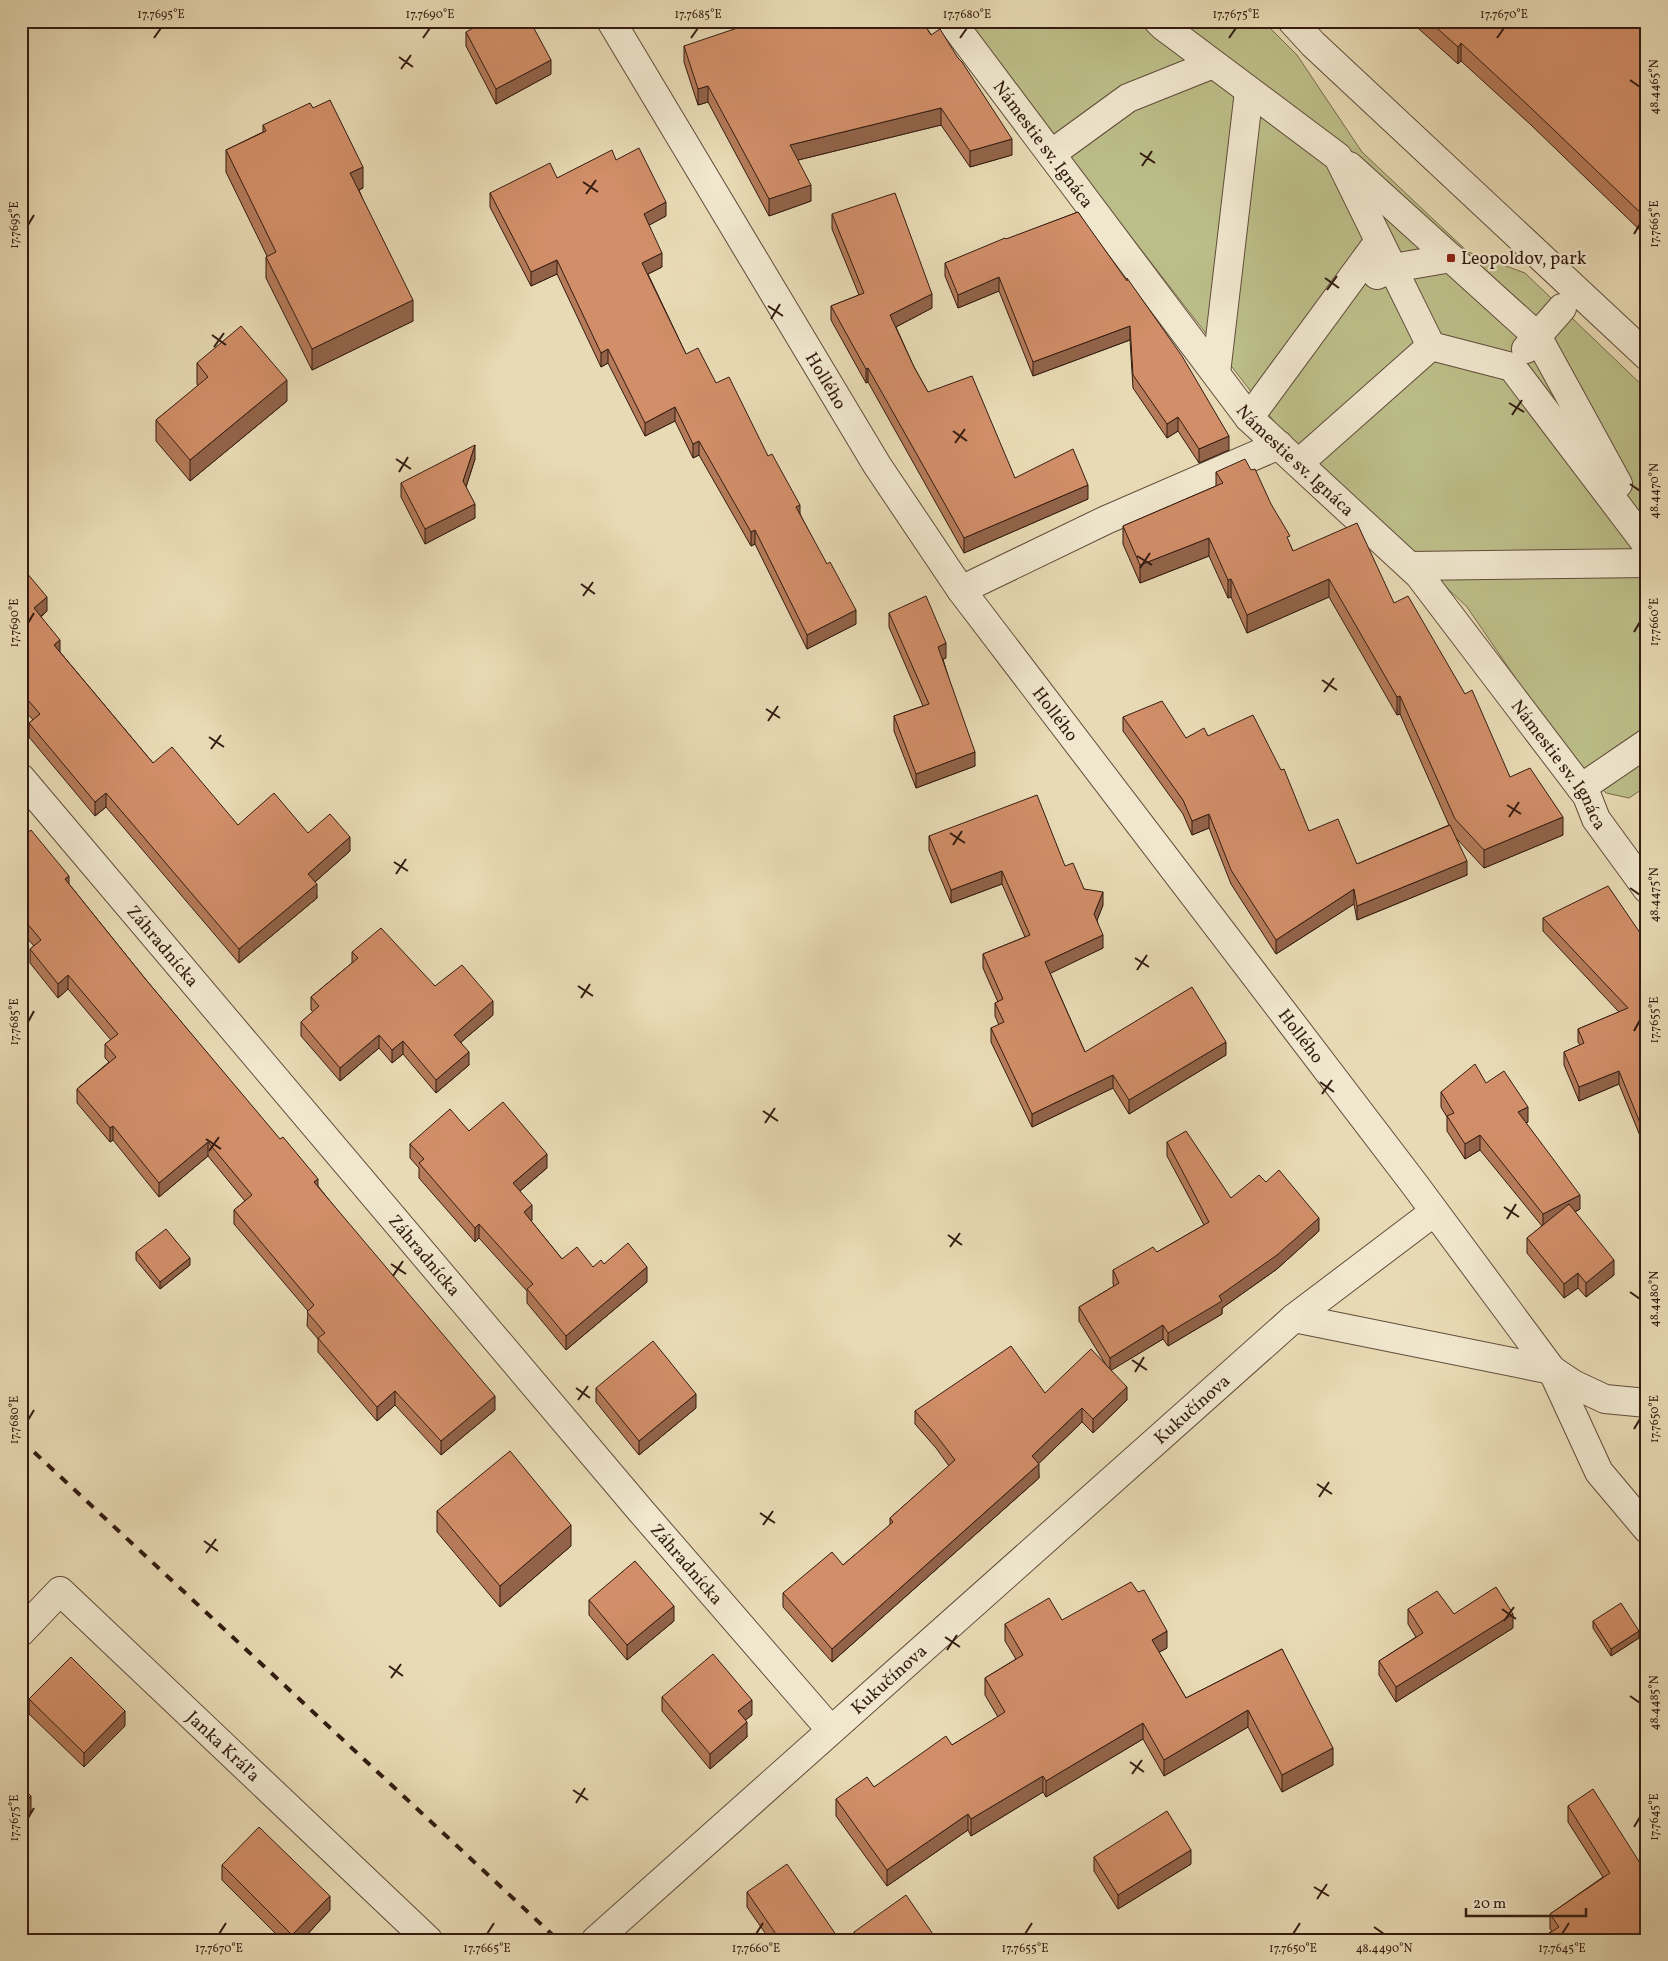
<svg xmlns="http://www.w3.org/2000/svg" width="1668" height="1961" viewBox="0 0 1668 1961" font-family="Vollkorn,serif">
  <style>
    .green { fill: #bcbe89; stroke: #786d4d }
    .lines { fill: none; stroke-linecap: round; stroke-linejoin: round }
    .minor-casing { stroke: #614c3a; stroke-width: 30 }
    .minor { stroke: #f0e7ce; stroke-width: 28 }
    .rail { stroke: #341c11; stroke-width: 4; stroke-dasharray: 9 9; stroke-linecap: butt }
    .wall { fill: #b47a59; stroke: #341c11 }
    .shaded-wall { fill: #926349; stroke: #341c11 }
    .building { fill: #d18e68; stroke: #341c11 }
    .ticks { fill: none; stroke: #341c11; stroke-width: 2 }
    .poi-dot { fill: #8f2418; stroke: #f0e7ce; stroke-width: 2 }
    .labels { text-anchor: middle; stroke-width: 4.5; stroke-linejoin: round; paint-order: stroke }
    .street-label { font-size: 18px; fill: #341c11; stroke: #f0e7ce }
    .poi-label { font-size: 18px; fill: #341c11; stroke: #f0e7ce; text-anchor: start }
    .neatline { fill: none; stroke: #341c11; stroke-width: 2 }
    .ticks-label { font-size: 12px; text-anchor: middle; fill: #341c11 }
  </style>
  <rect width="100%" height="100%" fill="#e8dab4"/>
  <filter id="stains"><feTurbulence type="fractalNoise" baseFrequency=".004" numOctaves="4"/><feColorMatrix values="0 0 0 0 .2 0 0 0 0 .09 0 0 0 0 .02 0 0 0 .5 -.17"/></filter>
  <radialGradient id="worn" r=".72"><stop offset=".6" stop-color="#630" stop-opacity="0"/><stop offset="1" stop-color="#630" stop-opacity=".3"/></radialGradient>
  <!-- green -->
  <path class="green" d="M964,21h299l34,34 65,97 106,100 57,21 122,117v396l-18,12 -23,-5 -39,-40 -100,-146 -187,-178z"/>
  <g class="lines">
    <defs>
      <g id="minor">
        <path id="s1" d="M611,21l266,444 84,125 454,595 137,185 47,102 48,57"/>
        <path id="s2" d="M951,21l298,397 170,157 168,221 9,23 51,70"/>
        <path d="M1158,21l5,5 175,131 93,189 81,21 135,178"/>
        <path d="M1292,21l21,23 334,312"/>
        <path d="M1051,154l77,-56 85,-34"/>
        <path d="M1349,166l188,170 81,148"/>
        <path d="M1377,275l16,-7 58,-10"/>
        <path d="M1526,349l36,-41"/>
        <path d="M1216,373l33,-282"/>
        <path d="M1249,418l130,-177"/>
        <path d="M1299,463l132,-117"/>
        <path d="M1411,566l236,-3"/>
        <path d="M961,590l145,-70 173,-75"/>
        <path id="s3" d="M21,778l620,733 189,218"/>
        <path d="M1581,788l66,-45"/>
        <path d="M1294,1318l258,52 21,14 32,15 42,4"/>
        <path id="s4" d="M21,1632l39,-41 368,349"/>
        <path id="s5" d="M596,1940l698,-622 140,-106"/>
      </g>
    </defs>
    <!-- minor casing -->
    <use href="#minor" class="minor-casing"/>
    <!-- minor -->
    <use href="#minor" class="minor"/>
    <!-- rail -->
    <path class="rail" d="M21,1440l537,500"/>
  </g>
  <!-- wall -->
  <path class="wall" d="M922,21l90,134 -42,12 -29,-42 -143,35 13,41 -42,15 -61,-114 -10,3 -14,-43v-16z
    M1410,21h237v216l-116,-112 -70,-64 -3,3z
    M466,32l85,42 -55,30 -30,-58z
    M263,125l100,63 -4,2 54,131 -101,49 -46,-92v-21l1,-1 -41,-84v-22l37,-18z
    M616,160l50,56 -17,9 13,42 -14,7 38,80 30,29 52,73 32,58 56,110 -49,25 -52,-105 -4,2 -52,-91 -6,3 -18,-37 -30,15 -37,-73 -7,4 -44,-93 -26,12 -41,-79v-14l67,-15z
    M1078,212l151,238 -30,13 -21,-32 -11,7 -34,-50 -3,-48 -97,36 -34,-85 -41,17 -13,-32v-13z
    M832,214l100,94 -36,19 18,40 14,25 87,86 73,21 -124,54 -96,-171 -2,1 -35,-63v-14l28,-11 -27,-66z
    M197,363l90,38 -97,80 -34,-40v-21l42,-34 -1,-2z
    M475,459l-9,28 9,31 -50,26 -24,-47v-14z
    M1216,472l74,72 3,7 101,52 116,174 53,58 -79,33 -27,-29 10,36 -110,45 -3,-16 -78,50 -45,-70 -22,-56 -17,7 -9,-21 -60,-83v-14l63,21 22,-2 101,95 48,33 92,-39 -49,-111 -3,1 -68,-118 -82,36 -16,-36 -3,1 -19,-42 -69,27 -17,-39v-18l93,-40z
    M21,566l26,45 -6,6 19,35 93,111 85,62 70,8 42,18 -35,31 2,16 -78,65 -133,-156 -11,9 -66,-79v-14l4,-3 -12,-14z
    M889,613l57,45 -3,1 32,107 -59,22 -22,-57v-15l29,-10 -34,-79z
    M21,831l48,53 78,97 171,205 177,224 -54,45 -46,-50 -18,16 -59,-69v-13l-11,-13 1,-15 -74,-87v-14l11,-9 -37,-45 -49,41 -46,-57 -3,2 -33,-39v-14l32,-27 -4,-4v-14l6,-4 -43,-51 -10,9 -28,-35v-14l4,-3 -13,-15z
    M929,836l136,30 19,23 19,16 -6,15 6,28 -53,25 35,79 141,3 -97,59 -16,-26 -81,39 -41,-85v-14l8,-3 -4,-9v-13l3,-1 -15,-34v-14l42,-17 -23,-53 -51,19 -22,-53z
    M1543,918l104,25v210l-28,-69 -40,17 -15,-36v-13l16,-7 -2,-3v-13l41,-17 -76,-81z
    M352,952l83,34 58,29 -32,27 8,23 -33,28 -33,-39 -11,9 -13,-15 -39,33 -39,-45v-14l12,-10 -2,-2v-13l41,-34z
    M1486,1083l42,39 -2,1 54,86 -5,3 39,63 -28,22 -8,-9 -14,10 -37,-45v-15l15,-12 -62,-76 -15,9 -18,-28v-14l-6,-10v-15z
    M469,1131l78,37 -27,23 12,29 -1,1 31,38 31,8 11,-3 43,18 -81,68 -39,-47v-12l-48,-53 -4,4 -56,-64v-10l-9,-10v-14z
    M1167,1142l64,56 88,33 -42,38 -55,39v6l-54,32 -5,-7 -52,31 16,30 -34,33 -11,-11 -44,42 1,14 -207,184 -49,-55v-14l60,-28 47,-40v-7l59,-52 -13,-18 -21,-24v-13l130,-18 61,-28 -27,-44v-14l35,-21 -1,-2v-14l44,-18 47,-27 -37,-69z
    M136,1252l54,13 -30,24 -24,-29z
    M596,1388l100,20 -57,47 -43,-53z
    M437,1511l134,35 -71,61 -63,-75z
    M589,1600l85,21 -47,39 -38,-45z
    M1408,1609l46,5 59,14 -117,74 -17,-27v-14l37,-24 -8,-13z
    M1062,1620l105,28 -8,4 27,46 96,-49 51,116 -51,27 -34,-65 -84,49 -21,-37 -97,58 -3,-5 -72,44 -3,-6 -81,56 -51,-70v-17l38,-12 78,-42 46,-28 -13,-22v-17l31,-19 -11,-18v-17z
    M1593,1621l46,17 -28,18 -18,-28z
    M662,1697l90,18 -7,5 2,17 -37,32 -48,-58z
    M29,1699l96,27 -41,41 -55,-53z
    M1568,1806l79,68v66h-108l13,-9 -2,-2v-15l53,-37 -35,-55z
    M1094,1857l97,7 -73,45 -24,-38z
    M222,1865l108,45 -28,30h-20l-60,-60z
    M747,1892l92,48h-69l-23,-33z
    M854,1932l83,8h-83z"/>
  <!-- shaded-wall -->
  <path class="shaded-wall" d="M1461,43v18l-3,3v-17z
    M551,60v14l-55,30v-15z
    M708,86v16l-10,3v-16z
    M941,108v17l-151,37v-17z
    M1012,139v16l-42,12v-16z
    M363,167v21l-13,6v-21z
    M811,185v16l-42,15v-17z
    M666,202v14l-22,12v-14z
    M662,253v14l-20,10v-14z
    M557,260v14l-26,12v-14z
    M999,277v14l-41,17v-13z
    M932,294v14l-42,22v-15z
    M413,300v21l-101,49v-21z
    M1130,326v14l-97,36v-14z
    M608,349v14l-7,4v-14z
    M868,368v14l-2,1v-14z
    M287,380v21l-97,80v-21z
    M675,407v14l-30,15v-13z
    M1178,417v14l-11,7v-14z
    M1229,436v14l-30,13v-14z
    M699,441v14l-6,3v-14z
    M475,445v14l-12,37v-15z
    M1088,485v14l-124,54v-15z
    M475,504v14l-50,26v-15z
    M800,505v14l-4,-12z
    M755,530v14l-4,2v-14z
    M1209,538v18l-69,27v-18z
    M1231,579v18l-3,1v-18z
    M1329,579v18l-82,36v-18z
    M47,597v14l-13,11v-14z
    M856,610v14l-49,25v-14z
    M60,640v13l-6,-8z
    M946,643v15l-8,3v-14z
    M1400,696v18l-3,1v-18z
    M975,752v14l-59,22v-14z
    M106,793v14l-11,9v-14z
    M1209,814v14l-17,7v-14z
    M1563,817v18l-79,33v-18z
    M350,837v14l-42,37v-14z
    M1467,861v14l-110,45v-14z
    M1002,871v13l-51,19v-13z
    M69,876v14l-4,-11z
    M317,884v14l-78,65v-14z
    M1354,889v15l-78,50v-14z
    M1103,892v13l-9,23v-14z
    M1103,935v13l-58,28v-14z
    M68,975v14l-10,9v-14z
    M493,1001v14l-39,33v-13z
    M379,1035v13l-39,33v-13z
    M403,1041v13l-11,9v-13z
    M1226,1042v13l-97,59v-14z
    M469,1052v13l-33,28v-13z
    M1619,1071v13l-40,17v-14z
    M1113,1075v13l-81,39v-13z
    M1528,1107v15l-10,4v-14z
    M113,1126v14l-3,2v-14z
    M1480,1135v15l-15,9v-15z
    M208,1142v14l-49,41v-14z
    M547,1154v14l-34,29v-14z
    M318,1179v14l-4,-11z
    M1580,1195v14l-37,19v-14z
    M532,1205v15l-8,7v-15z
    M1319,1218v13l-42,38 -55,39v6l-54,32v-13l51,-37z
    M479,1224v14l-4,4v-14z
    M190,1258v7l-30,24v-7z
    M1614,1260v15l-28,22v-14z
    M647,1267v15l-81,68v-14z
    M1578,1273v15l-14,10v-14z
    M1163,1325v14l-53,32v-13z
    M1127,1387v13l-34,33v-14z
    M395,1391v14l-18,16v-14z
    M696,1394v14l-57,47v-14z
    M495,1396v14l-54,45v-14z
    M1082,1408v14l-50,48v-14z
    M1039,1464v14l-207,184v-13z
    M571,1525v21l-71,61v-21z
    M674,1606v15l-47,39v-15z
    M1513,1614v14l-117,74v-15z
    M1167,1631v17l-15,8v-16z
    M1639,1631v7l-28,18v-7z
    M752,1700v15l-14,11v-15z
    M1248,1710v17l-84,49v-16z
    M125,1711v15l-41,41v-14z
    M747,1722v15l-37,32v-15z
    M1143,1723v16l-97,58v-16z
    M1333,1748v17l-51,27v-17z
    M1043,1776v16l-72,44v-17z
    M31,1796v15l-10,10v-15z
    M968,1814v16l-81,56v-16z
    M1191,1850v14l-73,45v-14z
    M330,1896v14l-28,30h-10v-5z
    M1646,1928v12h-17z"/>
  <!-- building -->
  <path class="building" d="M485,21h45l21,39 -55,29 -30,-57z
    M758,21h164l9,14 9,-6 18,29 4,4 50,77 -42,12 -29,-43 -151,37 21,40 -42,14 -61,-113 -10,3 -14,-43z
    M1429,21h218v198l-116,-111 -70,-65 -3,4z
    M330,100l33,67 -13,6 63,127 -101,49 -46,-92 10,-5 -50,-102 40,-19 -3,-6 47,-22 3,5z
    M639,148l27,54 -22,12 18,39 -20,10 44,91 12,-6 18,35 13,-6 39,79 4,-2 28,51 -4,2 31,57 3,-2 26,48 -49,25 -52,-105 -4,2 -52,-91 -6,3 -18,-37 -30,16 -37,-74 -7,4 -44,-93 -26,12 -41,-79 60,-30 7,15 55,-28 4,10z
    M895,193l37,101 -42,21 24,52 14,25 44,-16 43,102 58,-29 15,36 -124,53 -96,-170 -2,1 -35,-63 33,-13 -32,-79z
    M1078,212l49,69v-3l55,78 47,80 -30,13 -21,-32 -11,7 -34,-49 -3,-49 -97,36 -34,-85 -41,18 -13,-32 60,-25 1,1z
    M241,326l46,54 -97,80 -34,-40 52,-43 -11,-14z
    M475,445l-12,36 12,23 -50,25 -24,-46z
    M1245,459l6,11 4,-1 16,35 19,32 -3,1 6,14 64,-28 37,80 14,-7 57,98 7,-4 38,87 20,-9 33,49 -79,33 -29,-31 -55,-123 -3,1 -68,-118 -82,36 -16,-36 -3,1 -19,-42 -69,27 -17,-39 100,-43 -7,-11z
    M21,566l26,31 -13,11 26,32 -6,5 99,118 19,-16 66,78 36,-32 34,40 22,-19 20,23 -42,37 9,10 -78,65 -133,-156 -11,9 -66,-79 11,-9 -19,-22z
    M926,596l20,47 -8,4 37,105 -59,22 -22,-58 35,-12 -40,-91z
    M1162,701l24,37 18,-10 4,8 45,-21 28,55 3,-1 25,62 29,-12 19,45 93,-39 17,36 -110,45 -3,-17 -78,51 -45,-70 -22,-56 -17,7 -9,-21 -60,-83z
    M1037,795l28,71 8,-3 11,26 19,3 -9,22 9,21 -58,27 40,90 107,-65 34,55 -97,58 -16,-25 -81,39 -41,-86 13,-6 -9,-19 8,-4 -20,-45 47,-19 -28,-64 -51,19 -22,-54z
    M31,830l38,46 -4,3 82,102 133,158 3,-2 35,42 -4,3 181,214 -54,45 -46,-50 -18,16 -59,-69 7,-5 -18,-21 7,-7 -80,-95 18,-15 -44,-53 -49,41 -46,-57 -3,2 -33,-39 39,-32 -11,-13 13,-10 -50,-59 -10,9 -28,-35 11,-9 -20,-24v-85l4,4z
    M1608,886l39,57v197l-28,-69 -40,16 -15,-35 20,-9 -6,-14 50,-21 -85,-90z
    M381,928l54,58 27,-21 31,36 -39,34 15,17 -33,28 -33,-39 -11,9 -13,-15 -39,33 -39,-46 18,-16 -8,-9 47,-39 -6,-6z
    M1475,1064l11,19 18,-12 24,36 -10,5 62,83 -37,19 -63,-79 -15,9 -18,-28 7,-3 -13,-21z
    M503,1102l44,52 -34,29 19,22 -8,7 38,47 15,-12 16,20 8,-7 3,4 24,-21 19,24 -81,69 -39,-47 6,-5 -54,-60 -4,4 -56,-65 5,-4 -14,-15 40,-35 19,22z
    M1186,1131l45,67 28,-23 7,7 13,-12 40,48 -42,37 -58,41 3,5 -54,32 -5,-8 -53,33 -31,-51 40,-24 -6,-13 40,-23 4,5 52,-30 -42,-80z
    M1569,1204l45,56 -28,23 -8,-10 -14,11 -37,-46z
    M166,1229l24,29 -30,24 -24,-30z
    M653,1341l43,53 -57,47 -43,-53z
    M1011,1346l34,47 46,-44 36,38 -34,32 -11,-11 -50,48 7,8 -207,185 -49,-56 49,-41 11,13 50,-43 -3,-4 65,-58 -19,-25 -21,-24z
    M510,1451l61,74 -71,61 -63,-75z
    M635,1561l39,45 -47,39 -38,-45z
    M1131,1582l7,10 6,-2 23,41 -15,9 34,58 96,-49 51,99 -51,27 -34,-65 -84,50 -21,-37 -97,58 -3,-5 -72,43 -3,-5 -81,56 -51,-71 31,-22 7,10 72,-51 6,9 53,-33 -20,-34 38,-23 -18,-31 44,-26 13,22z
    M1496,1587l17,27 -117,73 -17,-26 44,-28 -15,-24 29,-18 17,23z
    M1621,1603l18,28 -28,18 -18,-28z
    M713,1654l39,46 -14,11 9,11 -37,32 -48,-57z
    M71,1657l54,54 -41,42 -55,-54z
    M21,1786l10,10 -10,10z
    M1593,1789l54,85v55l-1,-1 -17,12h-90l20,-13 -9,-13 60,-41 -42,-67z
    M1167,1811l24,39 -73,45 -24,-38z
    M259,1827l71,69 -38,39 -70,-70z
    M787,1864l52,75 -1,1h-58l-33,-48z
    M906,1895l31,45h-78l-5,-8z"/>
  <!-- ticks -->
  <path class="ticks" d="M154,38l7,-10M423,38l7,-10M691,38l7,-10M960,38l7,-10M1229,38l7,-10M1497,38l7,-10M399,57l14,10M401,69l10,-14M1630,80l10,7M1140,153l15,10M1142,166l10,-15M583,182l15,10M586,194l10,-14M28,225l6,-10M1634,234l6,-10M1325,278l14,10M1327,290l10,-14M768,306l15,10M771,319l9,-15M212,335l14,10M214,347l10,-14M1509,403l15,9M1512,415l10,-15M953,431l14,10M955,443l10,-14M396,459l15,10M399,472l9,-15M1630,484l10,7M1137,556l15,9M1140,568l10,-15M581,584l14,10M583,596l10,-14M28,623l6,-10M1634,632l6,-10M1322,680l15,10M1324,692l10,-14M766,709l14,9M768,721l10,-15M209,737l15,10M211,749l10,-14M1507,805l14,9M1509,817l10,-15M950,833l15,10M953,845l9,-14M394,862l14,9M396,874l10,-15M1630,888l10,7M1135,958l14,9M1137,970l10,-15M578,986l15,10M581,998l9,-14M28,1022l6,-11M1634,1031l6,-11M1320,1082l14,10M1322,1094l10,-14M763,1111l15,10M765,1123l10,-15M206,1139l15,10M209,1151l10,-14M1504,1207l15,10M1507,1219l9,-15M948,1235l14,10M950,1247l10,-14M391,1264l15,10M393,1276l10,-15M1630,1292l10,7M1132,1360l15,10M1135,1372l9,-15M576,1388l14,10M578,1400l10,-14M28,1420l6,-10M1634,1429l6,-10M1317,1484l15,10M1319,1497l10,-15M760,1513l15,10M763,1525l10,-14M204,1541l14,10M206,1553l10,-14M1502,1609l14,10M1504,1621l10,-14M945,1637l15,10M947,1650l10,-15M389,1666l14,10M391,1678l10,-14M1630,1696l10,7M1130,1762l14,10M1132,1774l10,-14M573,1790l15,10M576,1803l9,-15M28,1818l6,-10M1634,1827l6,-10M1314,1887l15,9M1317,1899l10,-15M1374,1927l10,7M219,1934l7,-11M487,1934l7,-11M756,1934l7,-11M1025,1934l7,-11M1293,1934l7,-11M1562,1934l7,-11"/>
  <!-- markers -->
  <rect class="poi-dot" x="1446" y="253" width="10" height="10" rx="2.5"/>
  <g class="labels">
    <!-- street labels -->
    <g class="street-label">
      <text dy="6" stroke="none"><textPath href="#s2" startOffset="154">Námestie sv. Ignáca</textPath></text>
      <text dy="6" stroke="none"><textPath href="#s1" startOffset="419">Hollého</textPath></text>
      <text dy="6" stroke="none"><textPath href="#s2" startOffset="559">Námestie sv. Ignáca</textPath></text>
      <text dy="6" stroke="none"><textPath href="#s1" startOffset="824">Hollého</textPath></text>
      <text dy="6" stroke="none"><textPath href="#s2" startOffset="964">Námestie sv. Ignáca</textPath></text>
      <text dy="6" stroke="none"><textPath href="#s3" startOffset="220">Záhradnícka</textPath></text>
      <text dy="6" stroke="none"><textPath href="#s1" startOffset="1229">Hollého</textPath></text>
      <text dy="6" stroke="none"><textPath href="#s3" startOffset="625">Záhradnícka</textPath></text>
      <text dy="6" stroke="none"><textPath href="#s5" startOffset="798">Kukučínova</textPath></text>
      <text dy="6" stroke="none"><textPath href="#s3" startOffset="1030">Záhradnícka</textPath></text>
      <text dy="6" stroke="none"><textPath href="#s5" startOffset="392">Kukučínova</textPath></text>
      <text dy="6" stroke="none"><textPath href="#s4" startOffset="282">Janka Kráľa</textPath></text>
    </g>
    <!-- poi labels -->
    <g class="poi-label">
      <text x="1461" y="264">Leopoldov, park</text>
    </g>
  </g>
  <!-- margin -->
  <rect width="1668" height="1961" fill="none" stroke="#e8dab4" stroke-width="55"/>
  <!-- scale -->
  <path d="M1466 1908v8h120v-8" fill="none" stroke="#341c11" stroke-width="2.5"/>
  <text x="1473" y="1908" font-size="15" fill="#341c11" stroke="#f0e7ce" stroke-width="4" paint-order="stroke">20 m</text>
  <rect x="28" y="28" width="1612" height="1906" class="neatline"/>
  <g class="ticks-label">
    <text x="161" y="18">17.7695°E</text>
    <text x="430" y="18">17.7690°E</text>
    <text x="698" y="18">17.7685°E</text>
    <text x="967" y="18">17.7680°E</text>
    <text x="1236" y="18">17.7675°E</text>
    <text x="1504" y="18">17.7670°E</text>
    <text transform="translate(1654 87) rotate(-90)" y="4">48.4465°N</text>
    <text transform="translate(1654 224) rotate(-90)" y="4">17.7665°E</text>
    <text transform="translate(14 225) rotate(-90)" y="4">17.7695°E</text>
    <text transform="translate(1654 491) rotate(-90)" y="4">48.4470°N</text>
    <text transform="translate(1654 622) rotate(-90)" y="4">17.7660°E</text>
    <text transform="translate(14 623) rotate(-90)" y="4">17.7690°E</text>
    <text transform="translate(1654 895) rotate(-90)" y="4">48.4475°N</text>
    <text transform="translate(1654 1020) rotate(-90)" y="4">17.7655°E</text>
    <text transform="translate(14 1022) rotate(-90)" y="4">17.7685°E</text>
    <text transform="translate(1654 1299) rotate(-90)" y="4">48.4480°N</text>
    <text transform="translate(1654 1419) rotate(-90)" y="4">17.7650°E</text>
    <text transform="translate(14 1420) rotate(-90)" y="4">17.7680°E</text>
    <text transform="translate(1654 1703) rotate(-90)" y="4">48.4485°N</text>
    <text transform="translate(1654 1817) rotate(-90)" y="4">17.7645°E</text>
    <text transform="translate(14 1818) rotate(-90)" y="4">17.7675°E</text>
    <text x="219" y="1952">17.7670°E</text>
    <text x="487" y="1952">17.7665°E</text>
    <text x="756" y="1952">17.7660°E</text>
    <text x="1025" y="1952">17.7655°E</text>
    <text x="1293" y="1952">17.7650°E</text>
    <text x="1384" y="1952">48.4490°N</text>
    <text x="1562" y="1952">17.7645°E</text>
  </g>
  <rect width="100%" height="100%" filter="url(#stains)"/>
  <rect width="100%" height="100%" fill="url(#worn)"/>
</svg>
